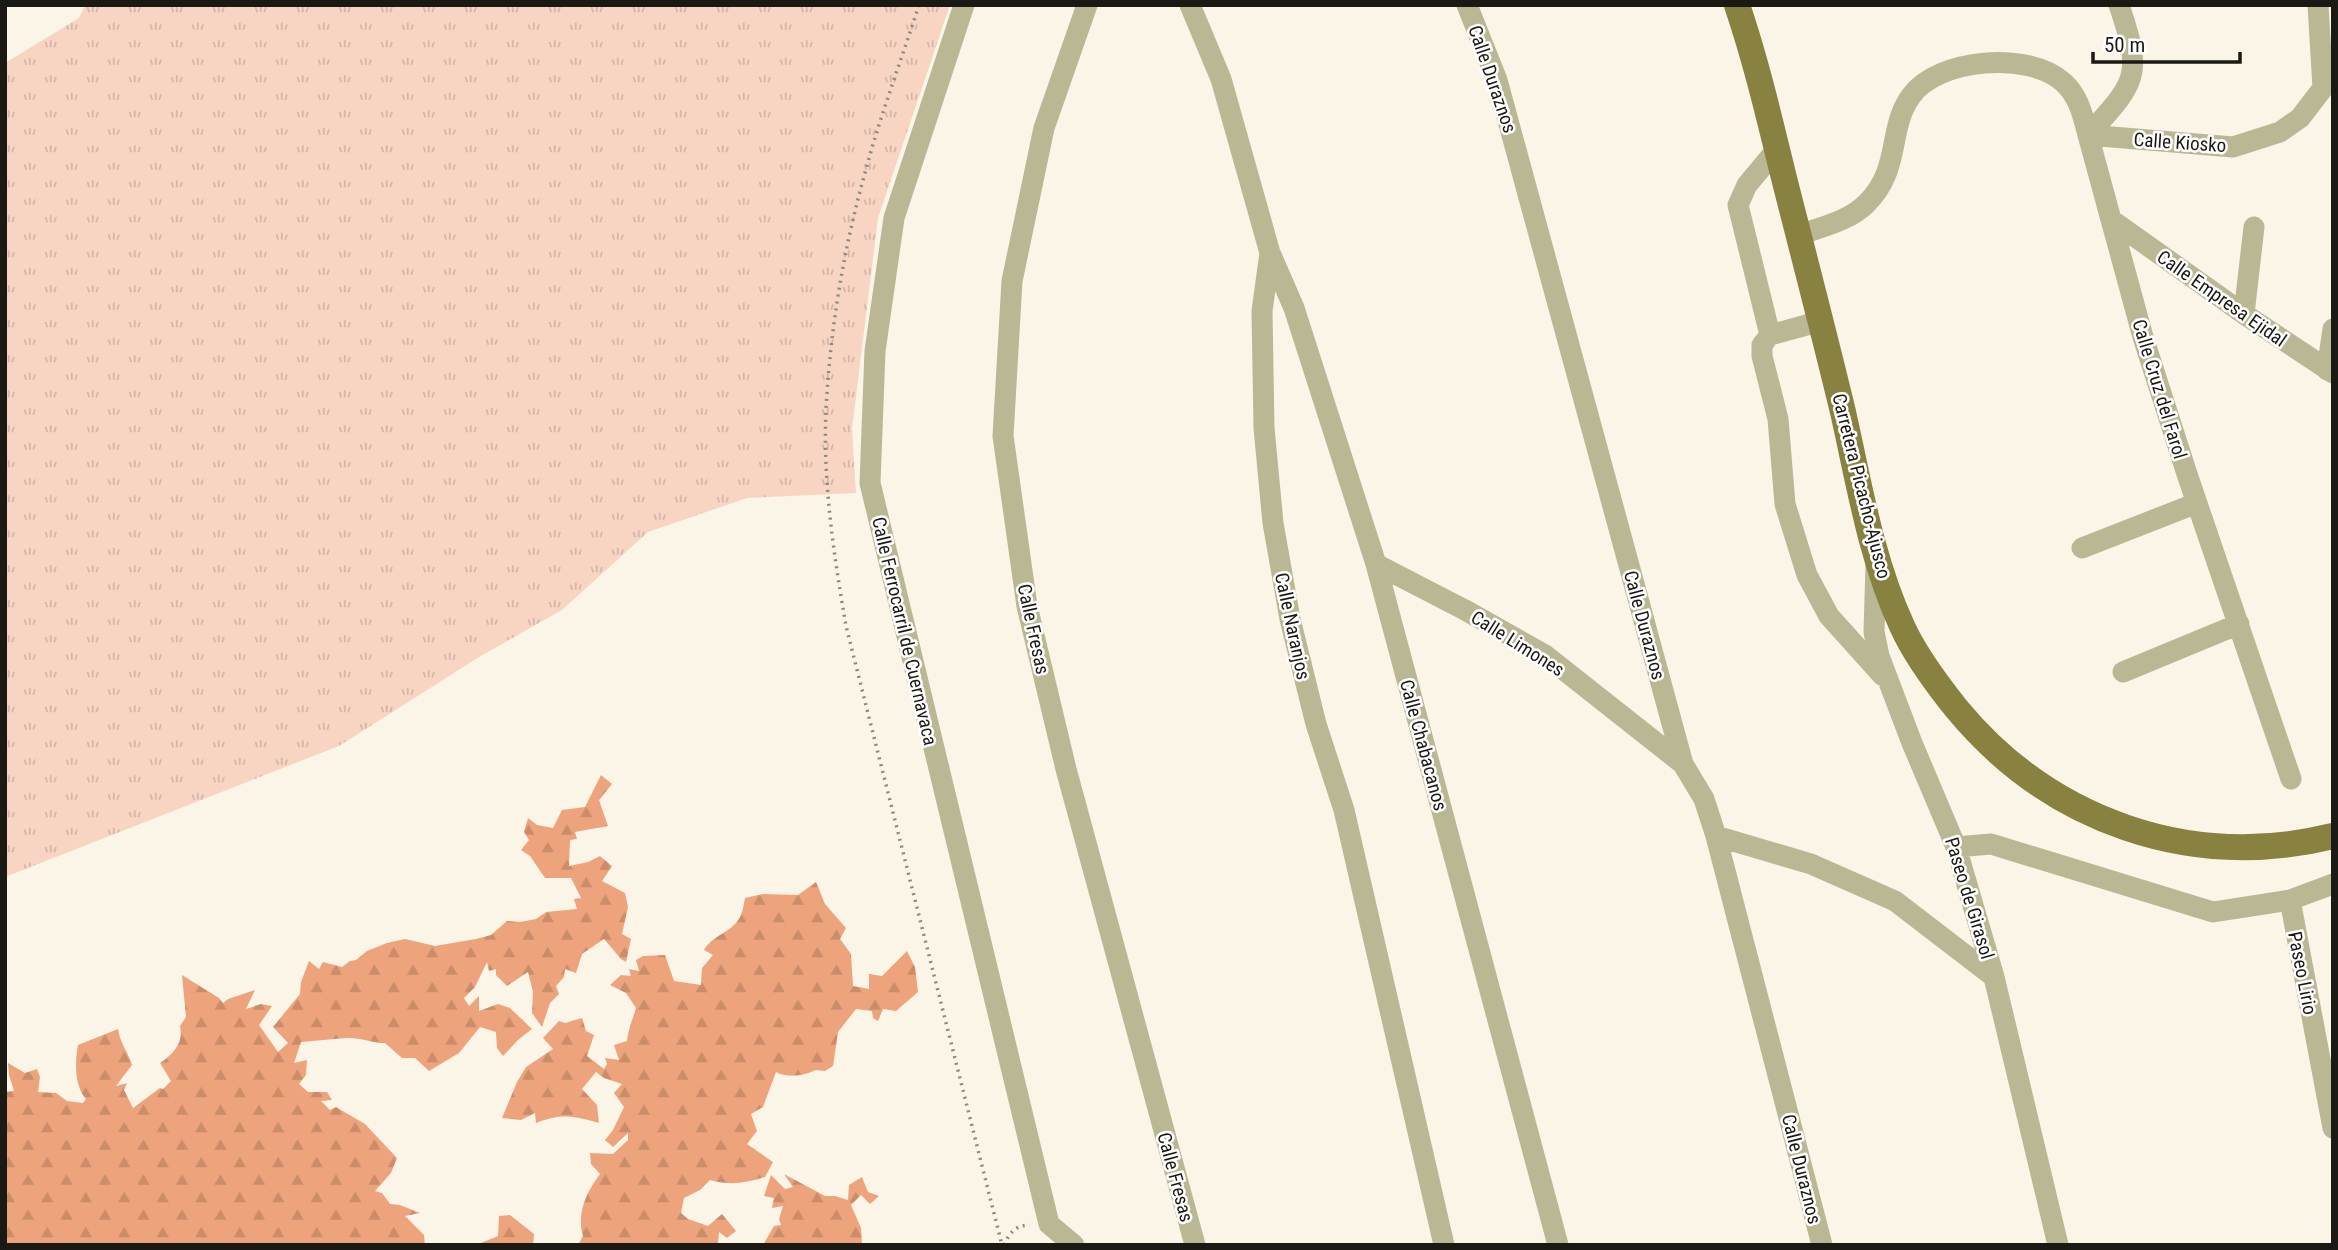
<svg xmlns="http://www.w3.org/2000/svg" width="2338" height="1250" viewBox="0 0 2338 1250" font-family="'Roboto Condensed',sans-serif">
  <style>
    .grass { fill: url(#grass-tufts) }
    .forest { fill: url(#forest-firs) }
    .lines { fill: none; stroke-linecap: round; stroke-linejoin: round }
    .path { stroke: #8d8980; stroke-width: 3.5; stroke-dasharray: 2 5; stroke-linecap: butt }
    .minor { stroke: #bab795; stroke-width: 21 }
    .major { stroke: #888140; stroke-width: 26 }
    .labels { text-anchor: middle; stroke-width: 5; stroke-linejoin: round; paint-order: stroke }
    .street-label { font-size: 19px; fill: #1b1914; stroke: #fff }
  </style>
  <defs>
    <pattern id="grass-tufts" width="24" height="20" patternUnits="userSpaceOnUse" patternTransform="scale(1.75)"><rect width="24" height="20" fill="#f8d4c3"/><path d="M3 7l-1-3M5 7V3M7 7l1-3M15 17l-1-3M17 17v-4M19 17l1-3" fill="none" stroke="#d4b5a7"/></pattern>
    <pattern id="forest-firs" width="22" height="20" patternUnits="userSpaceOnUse" patternTransform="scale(1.75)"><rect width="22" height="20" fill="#eda37c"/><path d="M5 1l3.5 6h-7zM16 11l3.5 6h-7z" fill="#cb8c6a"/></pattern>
  </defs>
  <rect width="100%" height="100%" fill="#fbf5e8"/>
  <!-- grass -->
  <path class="grass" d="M85,5h865l-72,213 -26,211 4,64 -109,5 -99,34 -86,78 -83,47 -140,89 -334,131v-814l74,-45z"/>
  <!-- forest -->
  <path class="forest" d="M601,775l11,9 -13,16 9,26 -33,6 2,7 -7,1 -1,26 19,-4 12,-6 12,10 -10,15 23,12 3,14 -6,27 9,5 -5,23 -5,-3 -17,-20 -22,15 -6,19 -11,-4 -1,8 -8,9 3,8 -9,9 -8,24 -10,-14 1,-21 -5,-20 -21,14 -11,-11v-6l-7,2 -2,-9 -12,25 -11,11 5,8 10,-10v15l19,-7 12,4 22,21 -14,11 -15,16 -6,-8 -1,-16 -16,-5 -21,26 -30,18 -14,-13h-13l-17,-15c-13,0 -26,-6 -39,-5 -15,1 -30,3 -45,4l-7,21 13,-3 -1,15 -7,9 9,8h19l5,8 -11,1 9,9 6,-3 29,17 32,34 -6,15 -16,18 7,2 8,11 10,1 20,8 -15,3 19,19 1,10h-420v-153l9,-1 -5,-16 -1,-12 17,10 12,-4 3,8 -2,15 18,1 11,8 16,2 3,-4c-12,-13 -11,-38 -8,-54l40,-16c2,14 10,23 14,36l-16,21 11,-3 -3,7 9,18 27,-20 3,1 8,-8 -11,-18c13,-9 24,-20 20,-37l6,-9 -4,-42 37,23 4,5 5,-4 27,-9 -9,19 15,-5 11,2 -13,19 19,27 10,-9 -15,-16 27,-33 1,-12 8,-21 10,8 4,-7 19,5 8,-6 6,-1 11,-9 20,-8 18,-4 30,7 41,-7 15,-4 16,-14 13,1 16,-3 10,-7 31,-3 -3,-10 7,-1 -10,-20h-26l-15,-22 -9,-6 8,-10 -5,-8 4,-14 9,7 16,3 9,-18 23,-3z
    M816,882l9,22 21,24 -6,11 11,15 2,32 16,3v-15l13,2 25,-25 8,16 3,25 -22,19 -13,-2 -5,12 -5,-3 -1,-7 -16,-2 -18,23 -5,34 -8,5 -10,-1c-9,6 -29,8 -39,2l-13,35 -12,7 6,17 -10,13 26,18 -8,15c-19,6 -35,9 -55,3l-10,10 -16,8 -3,15 7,6 20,7 14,-12 14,17 -9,7 -8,-6 -1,11 -9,2h-131l5,-9c-7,-22 4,-45 17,-62l-9,-10 -1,-11 23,1 15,-14v-7l-15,14 -8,-7 8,-10 11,-23 -10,-14 8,-9 -18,-6 -8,-6 -14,17 15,16 2,18c-26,-7 -37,-10 -63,0l-1,-10 -14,7 -19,-2 15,-36 9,-15 27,-18 -10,-11 16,-17 6,2 17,-5 4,13 8,4 -7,21 17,13 3,-5 -2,-6 14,2 -5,-15 13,-4c1,-12 6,-22 9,-33l-10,-15 -16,-8 11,-10 10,1 -2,-7 10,2 -3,-11 7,-4 22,-1 9,26 27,4 1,-17 11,-13 -9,-5c8,-15 30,-18 37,-35 2,-5 3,-12 4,-17l18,-4 35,1z
    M784,1174l41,22h10l13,4 1,-15 13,-8 6,15 11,4 -9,8 -9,-9 -10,10 10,23 1,17h-99l11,-19 7,-1 -2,-6 4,-13 -11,2 2,-10 -10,-2 7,-21 14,14 8,-2z
    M510,1215l24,19 -1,11h-57l22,-9 1,-20z"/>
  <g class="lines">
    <!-- path -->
    <path class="path" d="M919,5c-18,56 -39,111 -54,168 -20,71 -33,146 -38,220 -6,78 6,157 19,233l156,619
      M1004,1245c6,-13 12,-20 26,-20"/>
    <!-- minor -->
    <path class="minor" d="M964,5l-70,213 -19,133 -5,132 179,741 25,21
      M1087,5l-43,123 -32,153 -9,155 24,170 39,163 129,476
      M1190,5l31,74 49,174 -8,58 2,117 9,95 17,96 26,105 28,86 100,435
      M1467,5l30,75 186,684 21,35 12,37 106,409
      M2119,5c24,71 18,76 -31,130l55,202 44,137 104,305
      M2318,5l5,83
      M2113,221l131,93 89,59
      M1799,235c22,-8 50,-14 67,-31 36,-35 21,-75 45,-108 27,-38 118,-45 152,-14 16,14 20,34 25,53l145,12 47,-15 20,-14 23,-30
      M1271,255l23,53 82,256 182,681
      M2244,314l10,-87
      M1821,321l-51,14 -8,10v11l16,63 7,85 22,71 22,41 54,60
      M1770,335l-32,-130 9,-20 30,-36
      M2327,370l6,-41
      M2082,548l115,-45
      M1376,564l89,46 80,45 138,109
      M1876,565l-2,67 5,24 33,87 44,104 38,130 64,268
      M2123,672l116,-48
      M1716,836l95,28 84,37 99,76
      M1956,847l35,-3 222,68 77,-12 43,-16
      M2290,900l43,228"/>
    <!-- major -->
    <path class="major" d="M1737,5c19,56 32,112 46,169 20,79 41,159 60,238 16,71 28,147 59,214 13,29 34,57 54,82 93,113 234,163 377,128"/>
  </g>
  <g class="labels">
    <!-- street labels -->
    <g class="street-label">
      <text transform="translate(1493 79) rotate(71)" y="7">Calle Duraznos</text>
      <text transform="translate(2180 142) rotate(4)" y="7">Calle Kiosko</text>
      <text transform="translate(2222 298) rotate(35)" y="7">Calle Empresa Ejidal</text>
      <text transform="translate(2160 389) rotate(73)" y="7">Calle Cruz del Farol</text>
      <text transform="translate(1862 486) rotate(76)" y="7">Carretera Picacho-Ajusco</text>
      <text transform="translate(1645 625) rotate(75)" y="7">Calle Duraznos</text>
      <text transform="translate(1293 626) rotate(78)" y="7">Calle Naranjos</text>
      <text transform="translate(1034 629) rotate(78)" y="7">Calle Fresas</text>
      <text transform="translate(905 631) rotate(77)" y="7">Calle Ferrocarril de Cuernavaca</text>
      <text transform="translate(1518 643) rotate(32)" y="7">Calle Limones</text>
      <text transform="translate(1424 745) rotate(75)" y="7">Calle Chabacanos</text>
      <text transform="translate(1970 898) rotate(73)" y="7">Paseo de Girasol</text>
      <text transform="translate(2303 973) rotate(79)" y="7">Paseo Lirio</text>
      <text transform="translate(1802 1169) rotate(76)" y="7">Calle Duraznos</text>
      <text transform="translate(1176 1177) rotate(75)" y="7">Calle Fresas</text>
    </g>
  </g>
  <!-- border -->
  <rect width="2338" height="1250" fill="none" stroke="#1b1914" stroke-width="14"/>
  <!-- scale -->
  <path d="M2093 52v10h147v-10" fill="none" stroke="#1b1914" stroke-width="3.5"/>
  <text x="2104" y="52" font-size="21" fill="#1b1914" stroke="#ffffff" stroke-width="5" paint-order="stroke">50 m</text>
</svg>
